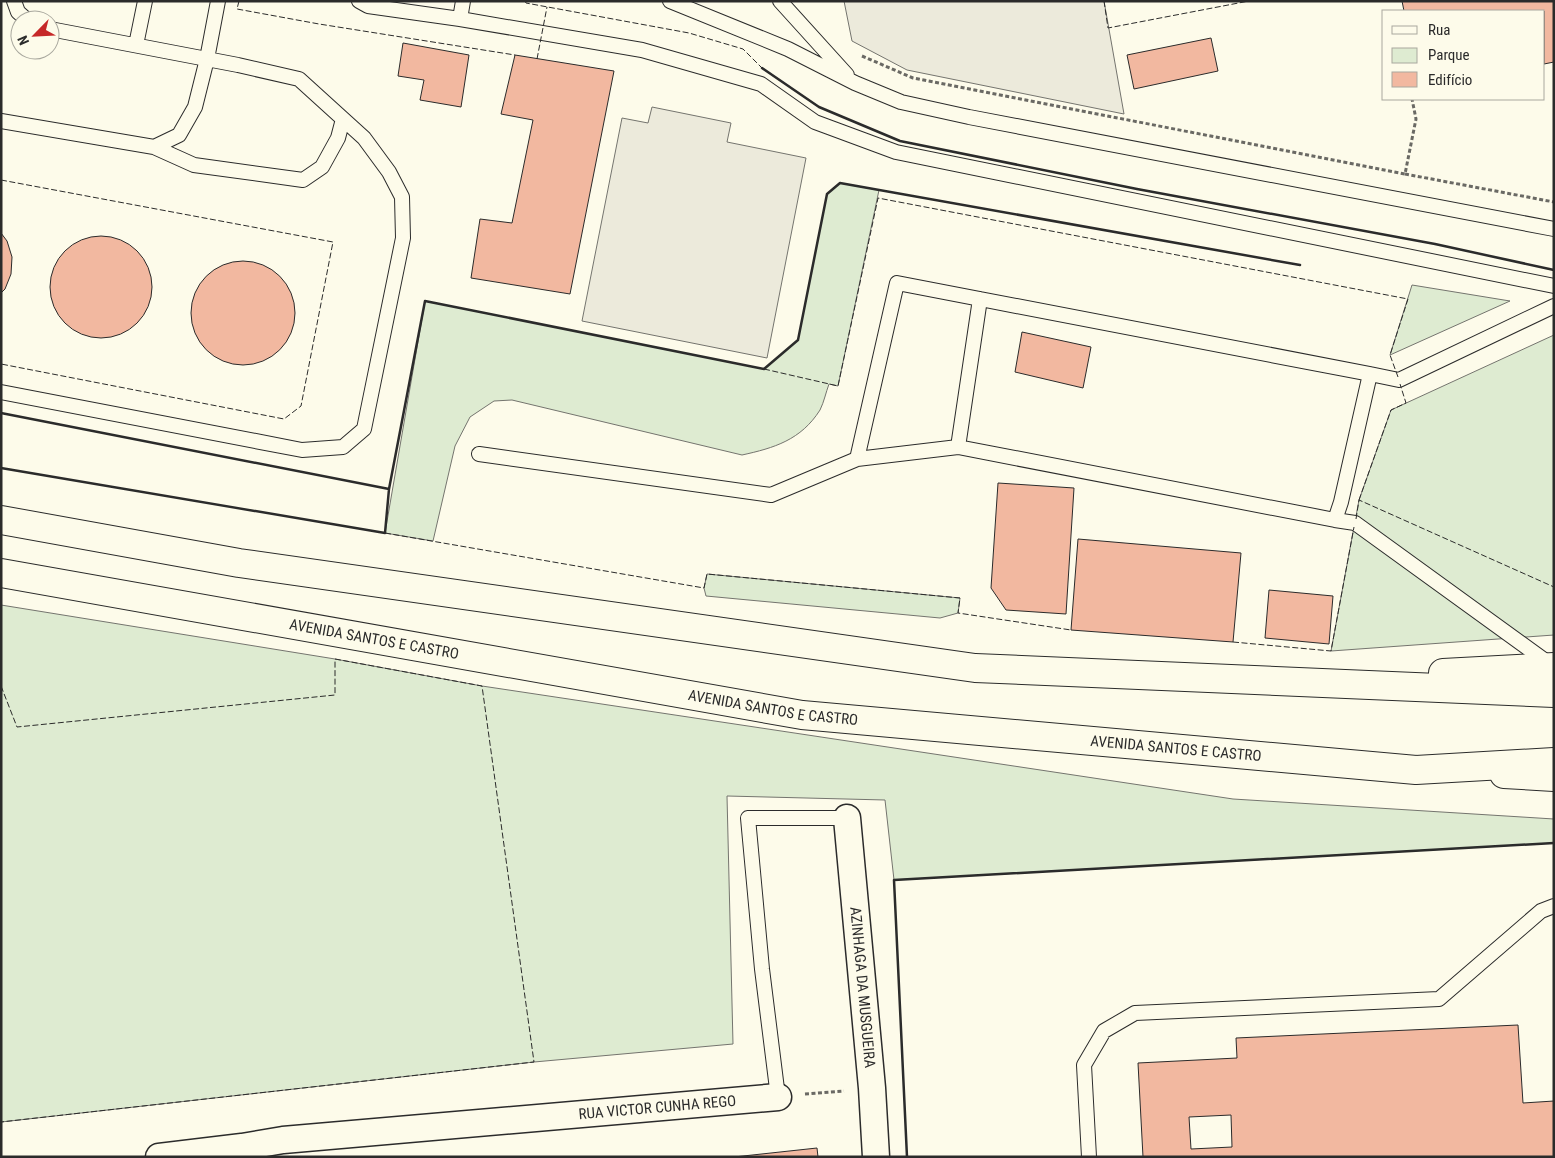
<svg xmlns="http://www.w3.org/2000/svg" width="1555" height="1158" viewBox="0 0 1555 1158" font-family="'Roboto Condensed',sans-serif">
  <style>
    .green { fill: #deebd1; stroke: #74746e }
    .parking { fill: #eceadb; stroke: #74746e }
    .building { fill: #f2b8a0; stroke: #2b2b2b; fill-rule: evenodd }
    .lines { fill: none; stroke-linecap: round; stroke-linejoin: round }
    .lane-casing { stroke: #2b2b2b; stroke-width: 16 }
    .street-casing { stroke: #2b2b2b; stroke-width: 29 }
    .secondary-casing { stroke: #2b2b2b; stroke-width: 30 }
    .primary-casing { stroke: #2b2b2b; stroke-width: 30 }
    .path { stroke: #6a6964; stroke-width: 3; stroke-dasharray: 4 2.5; stroke-linecap: butt }
    .lane { stroke: #fdfbea; stroke-width: 14 }
    .street { stroke: #fdfbea; stroke-width: 26 }
    .secondary { stroke: #fdfbea; stroke-width: 28 }
    .primary { stroke: #fdfbea; stroke-width: 28 }
    .fence { stroke: #2b2b2b; stroke-width: 1; stroke-dasharray: 6 2.5; stroke-linecap: butt }
    .wall { stroke: #2b2b2b; stroke-width: 2.5 }
    .labels { text-anchor: middle; stroke-width: 4; stroke-linejoin: round; paint-order: stroke }
    .street-label { font-size: 15px; fill: #2b2b2b; stroke: #fdfbea }
  </style>
  <rect width="100%" height="100%" fill="#fdfbea"/>
  <!-- green -->
  <path class="green" d="M840,183l39,7 -41,196 -9,-2c-3,8 -5,18 -9,26 -19,30 -46,38 -78,45l-230,-55 -18,1 -24,16 -15,29 -22,95 -48,-8 40,-232 339,68 34,-29 29,-146z
    M1412,285l98,16 -120,54z
    M1554,335v300l-223,16 28,-151 32,-90z
    M707,574l253,24 -2,15 -18,5 -234,-22 -2,-8z
    M1,605l334,54 147,27 751,113 321,20v24l-660,37 -9,-80 -158,-4 6,248 -199,18 -533,60z"/>
  <!-- parking -->
  <path class="parking" d="M844,1h260l20,113 -217,-44 -55,-29z
    M652,107l79,16 -4,19 79,16 -39,200 -185,-37 40,-203 26,5z"/>
  <!-- building -->
  <path class="building" d="M1402,1h152v61l-10,2v-53h-140z
    M1211,38l7,33 -84,18 -7,-34z
    M403,43l66,12 -8,52 -41,-7 4,-20 -26,-4z
    M515,55l99,16 -44,223 -99,-16 9,-59 32,4 21,-103 -32,-6z
    M1,233l6,8 5,16 -1,17 -6,15 -4,4z
    M50 287a51 51 0 1 1 102 0a51 51 0 1 1-102 0Z
    M191 313a52 52 0 1 1 104 0a52 52 0 1 1-104 0Z
    M1022,332l69,15 -8,41 -68,-16z
    M998,483l76,5 -8,126 -60,-4 -15,-22z
    M1078,539l163,14 -8,89 -162,-12z
    M1269,590l64,6 -4,48 -64,-6z
    M1518,1025l5,78 31,-2v56h-411l-5,-94 99,-5 -1,-20zM1231,1115l1,32 -41,2 -2,-32z
    M817,1148l1,9h-84z"/>
  <g class="lines">
    <defs>
      <path id="lane" d="M14,1l4,11 9,8
        M359,1l9,5 92,13 182,31 119,34 54,38 81,30 658,134
        M670,1l118,48 67,34 46,19 68,15 585,112
        M780,1l67,74
        M460,19l3,-18
        M136,45l9,-44
        M1,121l153,26 40,18 109,15 19,-13 16,-29 5,-19
        M154,147l25,-12 16,-28 12,-48 11,-58
        M1370,374l-29,128 -6,18 -377,-73 22,-148 390,75 29,6 155,-74
        M1,392l301,58 41,-3 21,-18 39,-191 -1,-41 -13,-25 -25,-34 -65,-59 -61,-14 -188,-36
        M479,454l292,41 86,-36 101,-12
        M857,459l40,-176 83,16
        M1335,520l20,3 196,142
        M778,1097l-16,-128 -14,-151h99
        M1089,1157l-5,-92 20,-34 31,-18 304,-14 102,-88 13,-5"/>
      <g id="street">
        <path id="s1" d="M847,818l25,270 4,69"/>
        <path id="s2" d="M159,1157l83,-10 41,-7 495,-43"/>
      </g>
      <path id="secondary" d="M1504,774l50,3"/>
      <g id="primary">
        <path d="M1,520l238,43 736,105 579,25"/>
        <path id="s3" d="M1,573l801,142 614,55 138,-8"/>
        <path d="M1443,673l111,-6"/>
      </g>
    </defs>
    <!-- lane casing -->
    <use href="#lane" class="lane-casing"/>
    <!-- street casing -->
    <use href="#street" class="street-casing"/>
    <!-- secondary casing -->
    <use href="#secondary" class="secondary-casing"/>
    <!-- primary casing -->
    <use href="#primary" class="primary-casing"/>
    <!-- path -->
    <path class="path" d="M862,56l51,22 492,96 11,-55 -4,-20
      M1405,174l149,28
      M805,1094l39,-3"/>
    <!-- lane -->
    <use href="#lane" class="lane"/>
    <!-- street -->
    <use href="#street" class="street"/>
    <!-- secondary -->
    <use href="#secondary" class="secondary"/>
    <!-- primary -->
    <use href="#primary" class="primary"/>
    <!-- fence -->
    <path class="fence" d="M239,1l-2,8 82,15 196,31
      M525,1l1,2 163,30 54,16 19,19
      M1104,1l4,27 141,-27
      M537,59l10,-52
      M1,180l332,62 -32,164 -17,13 -283,-55
      M764,369l74,17 40,-188 530,101 -18,56 8,22
      M1359,500l32,-90 15,-7 -6,-19
      M1356,519l3,-19 195,87
      M385,533l319,55 3,-14 253,24 -2,15 113,17
      M1233,642l98,9 23,-124
      M1,686l16,41 318,-32v-36l147,27 52,376 -533,60"/>
    <!-- wall -->
    <path class="wall" d="M762,68l57,39 81,34 237,48 298,55 119,26
      M1,413l388,76 36,-188 339,68 34,-29 29,-146 13,-11 460,82
      M1,468l384,65 4,-44
      M907,1157l-13,-277 660,-37"/>
  </g>
  <g class="labels">
    <!-- street labels -->
    <g class="street-label">
      <text dy="5" stroke="none"><textPath href="#s3" startOffset="379">AVENIDA SANTOS E CASTRO</textPath></text>
      <text dy="5" stroke="none"><textPath href="#s3" startOffset="784">AVENIDA SANTOS E CASTRO</textPath></text>
      <text dy="5" stroke="none"><textPath href="#s3" startOffset="1189">AVENIDA SANTOS E CASTRO</textPath></text>
      <text dy="5" stroke="none"><textPath href="#s1" startOffset="170">AZINHAGA DA MUSGUEIRA</textPath></text>
      <text dy="5" stroke="none"><textPath href="#s2" startOffset="501">RUA VICTOR CUNHA REGO</textPath></text>
    </g>
  </g>
  <!-- border -->
  <rect width="1555" height="1158" fill="none" stroke="#2b2b2b" stroke-width="5"/>
  <!-- legend -->
  <rect x="1382" y="10" width="162" height="90" fill="#fdfbea" stroke="#a9a89e"/>
  <rect x="1392" y="26" width="25" height="8" fill="#fdfbea" stroke="#a9a89e"/>
  <text x="1428" y="35" font-size="15" fill="#2b2b2b">Rua</text>
  <rect x="1392" y="48" width="25" height="15" fill="#deebd1" stroke="#a9a89e"/>
  <text x="1428" y="60" font-size="15" fill="#2b2b2b">Parque</text>
  <rect x="1392" y="72" width="25" height="15" fill="#f2b8a0" stroke="#a9a89e"/>
  <text x="1428" y="85" font-size="15" fill="#2b2b2b">Edifício</text>
  <!-- north arrow -->
  <g transform="translate(35 35) rotate(246)"><circle r="24" fill="#fdfbea" stroke="#a9a89e"/>
  <path d="M0-4L9 19L0 12L-9 19Z" fill="#c62828"/>
  <text y="-8" font-size="14" font-weight="bold" text-anchor="middle" fill="#2b2b2b">N</text>
  </g>
</svg>
